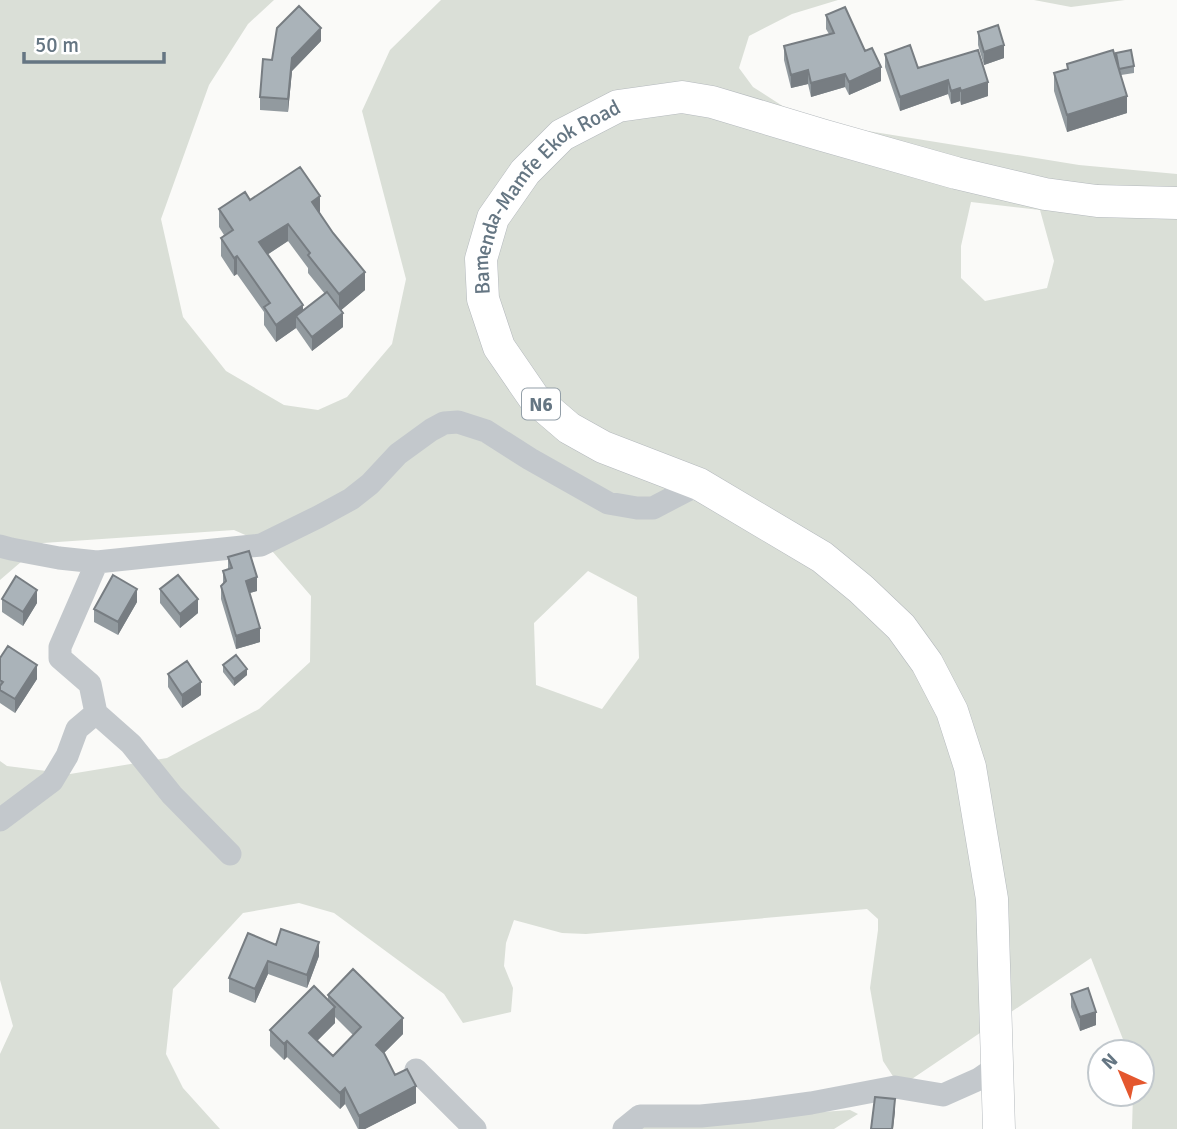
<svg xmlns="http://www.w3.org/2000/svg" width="1177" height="1129" viewBox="0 0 1177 1129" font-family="Signika,sans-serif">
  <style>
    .green { fill: #dadfd7; fill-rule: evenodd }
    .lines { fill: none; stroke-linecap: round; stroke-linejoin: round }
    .highway-casing { stroke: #b4b9bd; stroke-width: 33 }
    .minor { stroke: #c3c8cc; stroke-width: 23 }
    .highway { stroke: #fff; stroke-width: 32 }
    .wall { fill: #929a9f; fill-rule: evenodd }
    .shaded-wall { fill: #777d82 }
    .building { fill: #aab3b9; stroke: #777d82; stroke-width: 2 }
    .labels { text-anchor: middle; stroke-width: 7; stroke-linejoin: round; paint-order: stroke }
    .shield { fill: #fff; stroke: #939fa8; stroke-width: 2 }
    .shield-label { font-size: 19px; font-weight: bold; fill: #657683 }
    .street-label { font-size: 21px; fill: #657683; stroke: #fff }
  </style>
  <rect width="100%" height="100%" fill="#fafaf8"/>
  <!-- green -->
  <path class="green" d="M0,0h274l-26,24 -39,61 -48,134 22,98 43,54 58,34 34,5 29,-13 45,-53 14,-65 -44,-168 28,-61 51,-50h397l-46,14 -43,22 -10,32 14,19 42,27 48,13 236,38 98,9v955h-45l1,-35h9v-42h-14l-37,-94 -191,129 -17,-26 -13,-73 8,-58v-11l-11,-10 -281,25 -24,-1 -48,-13 -8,23 -2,23 9,22 -2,24 -48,11 -19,-29 -110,-81 -35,-10 -56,10 -70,76 -7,65 17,34 37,41h-220v-75l13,-28 -13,-46v-219l7,5 63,8 97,-16 92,-49 51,-47 1,-66 -45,-52 -32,-14 -191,13 -43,37zM971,202l69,8 14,51 -7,27 -62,13 -24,-23v-32zM588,571l49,26 2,61 -37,51 -66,-24 -2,-62z
    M1034,0h91l-54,7z
    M850,1110l8,4 -24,15h-205l9,-4z"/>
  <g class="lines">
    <defs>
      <g id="highway">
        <path id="s1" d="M999,1129l-7,-230 -22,-132 -18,-56 -25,-48 -26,-36 -40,-38 -39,-32 -123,-73 -96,-37 -34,-19 -35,-30 -35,-51 -16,-48 -2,-40 12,-41 32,-46 37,-37 56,-29 64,-9 30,5 110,33 134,38 89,21 52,7 80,2"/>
      </g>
    </defs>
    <!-- highway casing -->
    <use href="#highway" class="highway-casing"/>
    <!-- minor -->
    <path class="minor" d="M0,546l11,3 48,9 38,4 164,-17 57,-28 33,-18 19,-15 28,-30 33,-24 13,-7 14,-1 28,9 44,28 78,44 29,5h16l46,-24
      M96,713l35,31 41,51 58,59
      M0,820l52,-39 15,-25 10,-27 19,-16 -6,-29 -30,-26v-11l37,-85
      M416,1070l59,59
      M624,1129l16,-13h61l51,-5 59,-8 84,-16 48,8 36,-16 19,-13"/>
    <!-- highway -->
    <use href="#highway" class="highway"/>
  </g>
  <!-- wall -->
  <path class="wall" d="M826,15l39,36 16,30 -32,14 -4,-8 -34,10 -3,-13 -17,4 -7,-28v-14l45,-12 -3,-5z
    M978,32l26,26 -20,7 -6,-20z
    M321,41l-29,30 -4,41 -28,-2v-13l12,-37z
    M885,54l33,14 70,28 -27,9 -1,-4 -9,3 -3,-10 -48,17 -15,-44z
    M1067,64l67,2v7l-13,2 6,38 -60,19 -13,-41v-18l13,-4z
    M250,200l70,13 45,77 -24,20 2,17 -31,24 -16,-23 -20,14 -12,-17v-13l-27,-38 -3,2 -13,-20v-18l3,-3 -5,-8v-18zM288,241l20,27v5l17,21 -22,16 -36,-55z
    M228,557l29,34 -7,2 10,49 -24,7 -15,-50v-13l2,-2v-13l5,-2z
    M160,589l38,24 -18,15 -20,-25z
    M2,599l35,4 -14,23 -21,-14z
    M137,602l-19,33 -24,-13v-13z
    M0,658l37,21 -22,34 -15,-10z
    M223,665l24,10 -13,11 -11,-14z
    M168,674l33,21 -19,13 -14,-21z
    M276,945l43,11 -12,32 -39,-14 -13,29 -26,-11v-14z
    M1071,994l25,31 -16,6 -9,-24z
    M328,995l75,39 -19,19 11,22 21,28 -51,26h-7l-13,-25 -5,5 -53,-52 -3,3 -14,-14v-16l58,-30zM335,1017l18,18 -20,21 -16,-15 18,-18z"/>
  <!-- shaded-wall -->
  <path class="shaded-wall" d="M321,28v13l-29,30 -4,41v-13l4,-41z
    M1004,45v13l-20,7v-13z
    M881,67v14l-32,14v-13z
    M808,70v14l-17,4v-13z
    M845,74v13l-34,10v-14z
    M948,80v14l-48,17v-14z
    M988,82v14l-27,9v-14z
    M960,88v13l-9,3v-13z
    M1127,96v17l-60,19v-17z
    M320,196v17l-8,7v-18z
    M288,224v17l-29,19v-18z
    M237,256v18l-3,2v-18z
    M365,272v18l-26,22v-18z
    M303,305v18l-7,-7v12l-20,14v-17z
    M343,313v14l-31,24v-14z
    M257,577v14l-11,3v-13z
    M137,589v13l-19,33v-13z
    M37,590v13l-14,23v-14z
    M198,599v14l-18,15v-14z
    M260,628v14l-24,7v-13z
    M37,665v14l-22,34v-14z
    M247,669v6l-13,11v-7z
    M201,682v13l-19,13v-13z
    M319,942v14l-12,32v-13z
    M268,961v13l-13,29v-14z
    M335,1007v16l-26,26v-16z
    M1096,1012v13l-16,6v-14z
    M403,1018v16l-27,27v-16z
    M287,1041v16l-3,3v-16z
    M416,1086v17l-51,26h-6v-13z
    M345,1088v16l-5,5v-16z
    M895,1099v13l-2,17h-1z"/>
  <!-- building -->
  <path class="building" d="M299,6l22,22 -29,30 -4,41 -28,-2 3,-38 9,1 5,-32z
    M845,7l20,44 7,-3 9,19 -32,15 -4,-8 -34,9 -3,-13 -17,5 -7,-29 50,-13 -8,-18z
    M998,25l6,20 -20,7 -6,-20z
    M910,45l8,23 60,-18 10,32 -27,9 -1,-3 -9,3 -3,-11 -48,17 -15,-43z
    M1113,50l14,46 -60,19 -13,-42 14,-4 -1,-5z
    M1131,50l3,16 -15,3 -3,-16z
    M300,167l20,29 -8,6 21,31 32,39 -26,22 -31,-39 2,-2 -22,-29 -29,18 44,63 -27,20 -12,-18 6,-4 -33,-47 -3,2 -13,-20 12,-8 -14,-21 26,-17 5,8z
    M327,292l16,21 -31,24 -16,-21z
    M249,551l8,26 -11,4 14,47 -24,8 -15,-50 5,-5 -3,-10 9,-3 -4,-11z
    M113,575l24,14 -19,33 -24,-13z
    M178,575l20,24 -18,15 -20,-25z
    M16,576l21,14 -14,22 -21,-13z
    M8,646l29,19 -22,34 -15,-9v-4l3,-4 -3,-2v-22z
    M236,655l11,14 -13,10 -11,-14z
    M187,661l14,21 -19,13 -14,-21z
    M281,929l38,13 -12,33 -39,-14 -13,28 -26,-11 19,-45 28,12z
    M353,969l50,49 -27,27 8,8 11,22 12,-6 9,17 -57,30 -14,-28 -5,5 -53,-52 -3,3 -14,-14 44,-44 21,21 -26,26 24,23 28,-29 -33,-32z
    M1088,988l8,24 -16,5 -9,-23z
    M875,1097l20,2 -3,30h-21z"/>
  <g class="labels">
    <!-- shield labels -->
    <rect class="shield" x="522" y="388.5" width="38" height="31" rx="5"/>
    <g class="shield-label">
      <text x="541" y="411">N6</text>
    </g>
    <!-- street labels -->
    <g class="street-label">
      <text dy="7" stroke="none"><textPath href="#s1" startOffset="1200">Bamenda-Mamfe Ekok Road</textPath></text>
    </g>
  </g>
  <!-- north arrow -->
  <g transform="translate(1121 1073) rotate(316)"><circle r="33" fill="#ffffff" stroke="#c1c8cd" stroke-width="2"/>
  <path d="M0-5L12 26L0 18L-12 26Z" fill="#e4572e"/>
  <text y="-10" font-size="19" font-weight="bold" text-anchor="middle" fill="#657683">N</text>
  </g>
  <!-- scale -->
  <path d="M24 52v10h140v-10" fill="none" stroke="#657683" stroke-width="3.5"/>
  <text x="35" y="52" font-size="21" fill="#657683" stroke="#ffffff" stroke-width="5" paint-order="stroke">50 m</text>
</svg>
